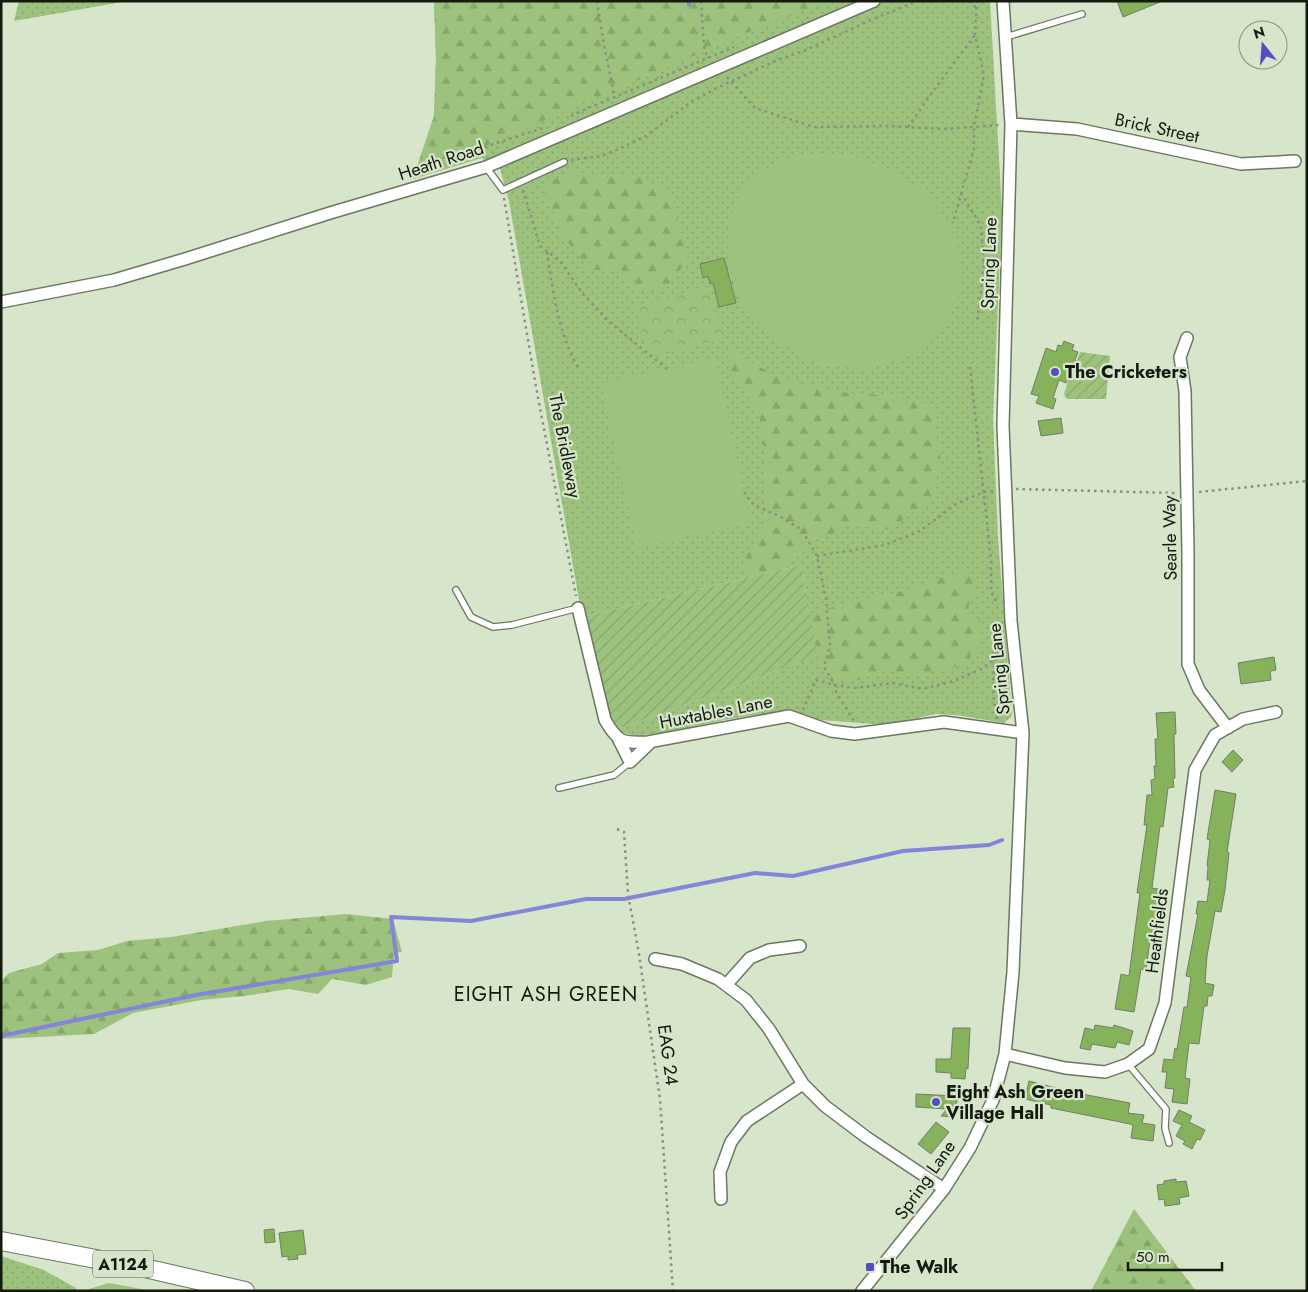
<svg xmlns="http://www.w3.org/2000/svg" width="1308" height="1292" viewBox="0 0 1308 1292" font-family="Jost,sans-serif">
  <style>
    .grass { fill: url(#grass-dots) }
    .forest { fill: url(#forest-firs) }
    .park { fill: url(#park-crowns) }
    .garden { fill: url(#garden-furrows) }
    .pitch { fill: #9dc27d }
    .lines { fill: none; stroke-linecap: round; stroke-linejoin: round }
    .stream { stroke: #8285d9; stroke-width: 4 }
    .building { fill: #86b25c; stroke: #717e67 }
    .lane-casing { stroke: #6b7760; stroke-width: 8 }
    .street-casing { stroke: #6b7760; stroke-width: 14 }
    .primary-casing { stroke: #6b7760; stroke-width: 20 }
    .path { stroke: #87917e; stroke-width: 2.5; stroke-dasharray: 2.5 4; stroke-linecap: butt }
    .lane { stroke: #fff; stroke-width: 5.5 }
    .street { stroke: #fff; stroke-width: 11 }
    .primary { stroke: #fff; stroke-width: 18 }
    .poi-dot { fill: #554bc3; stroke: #d7e5cb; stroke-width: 2 }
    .labels { text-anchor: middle; stroke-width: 4.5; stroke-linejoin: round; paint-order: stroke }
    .shield { fill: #d7e5cb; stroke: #4f5749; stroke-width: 1 }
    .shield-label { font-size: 16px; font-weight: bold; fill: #151a11 }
    .street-label { font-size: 18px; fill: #151a11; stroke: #d7e5cb }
    .poi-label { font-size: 18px; font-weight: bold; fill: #151a11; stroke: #d7e5cb; text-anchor: start }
    .quarter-label { font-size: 20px; letter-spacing: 1px; fill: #151a11; stroke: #d7e5cb }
  </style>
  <defs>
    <pattern id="grass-dots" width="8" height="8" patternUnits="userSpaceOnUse" patternTransform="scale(1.25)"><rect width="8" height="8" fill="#9dc27d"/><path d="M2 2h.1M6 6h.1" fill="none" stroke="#86a66b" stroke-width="1.8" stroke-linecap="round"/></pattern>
    <pattern id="forest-firs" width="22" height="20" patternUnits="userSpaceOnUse" patternTransform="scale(1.25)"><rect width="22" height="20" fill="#9dc27d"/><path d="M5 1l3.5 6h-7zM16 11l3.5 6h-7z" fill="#86a66b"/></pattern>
    <pattern id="park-crowns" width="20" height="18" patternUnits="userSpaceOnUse" patternTransform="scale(1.25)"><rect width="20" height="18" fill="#9dc27d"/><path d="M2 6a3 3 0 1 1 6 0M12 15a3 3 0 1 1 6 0" fill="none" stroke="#86a66b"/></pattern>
    <pattern id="garden-furrows" width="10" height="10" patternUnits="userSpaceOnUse" patternTransform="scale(1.25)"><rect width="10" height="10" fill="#9dc27d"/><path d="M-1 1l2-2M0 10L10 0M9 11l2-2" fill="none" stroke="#86a66b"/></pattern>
  </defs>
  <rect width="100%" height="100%" fill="#d7e5cb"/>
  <!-- grass -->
  <path class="grass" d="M19,1h109l-114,20z
    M434,1h556l12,210 -9,208 5,119 14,178 -8,7 -48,-8 -20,-1 -49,11 -66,-5 -32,-10 -65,10 -55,12 -34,4 -20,-6 117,-42 84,-33 -15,-90 -219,52 -73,-416 -9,-32 -19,-11 -68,21 21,-63 2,-57z
    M1,1256l43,14 32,18 -1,3h-74z"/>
  <!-- forest -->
  <path class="forest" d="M434,1h396l-79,30 -270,117v10l-68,21 21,-63 2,-57z
    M575,171l28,7 34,-4 34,21 17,65 -23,29 -31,3 -13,-22h-32l-27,-36 -21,-49z
    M728,346l23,16 30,17 59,13 54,4 38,9 9,56 -9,37 -42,32 -39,-5 -32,15 -38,30 -32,7 -6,-15 23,-40v-52l-7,-57 -28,-41z
    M961,571l17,10 -13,34 15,5 1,22 -15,22 -53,12 -23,-6 -33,10 -28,-1 -12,-24 -7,-41 43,-13 51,-10z
    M346,914l47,5 9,33 -8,1 -2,24 -26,8 -34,-6 -14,15 -29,-5 -44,7 -44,4 -68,13 -39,21 -93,5v-58l8,-8 33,-9 16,-11 40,-3 29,-9 44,-4 95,-16z
    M1134,1209l62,82h-105z
    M109,1283l43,8h-70z"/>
  <!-- park -->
  <path class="park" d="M709,287l14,51 -74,20 -14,-51z"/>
  <!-- garden -->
  <path class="garden" d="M1080,352l30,4 -4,43h-39l-3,-5 11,-34h2z
    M801,565l16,90 -85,33 -117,42 -6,-11 -27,-102z"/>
  <!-- pitch -->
  <path class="pitch" d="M821,153l35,4 34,13 31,19 18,20 17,29 6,45 -7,23 -17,30 -24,18 -45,14 -45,-2 -22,-10 -36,-24 -24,-25 -15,-52 2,-32 8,-24 17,-24 31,-16z
    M715,358l36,165 -114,25 -36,-165z"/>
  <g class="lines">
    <!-- stream -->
    <path class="stream" d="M689,1v4
      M1,1036l195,-41 201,-34 -6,-44 80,4 115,-22h38l131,-26 38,3 110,-25 86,-6 13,-5"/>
  </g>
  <!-- building -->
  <path class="building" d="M1117,1h43v1l-37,15z
    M724,258l12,45 -17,4 -6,-24 -3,1 -2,-8 -5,2 -3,-14z
    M1064,341l10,4 -2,5 6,2 -12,31 -7,-3 -6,18 3,1 -3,10 -17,-6 3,-7 -8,-2 15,-46 10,4 2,-7 4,1z
    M1061,418l2,15 -22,3 -3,-15z
    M1274,657l2,13 -6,1 1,9 -30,4 -3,-21z
    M1175,712l1,22h-2l1,44h-2l1,9 -6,1 -5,39 -3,-1 -8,62 6,1 -2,10h2l-5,35 -2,-1 -5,37 -5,-1 -7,43 -19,-3 6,-35 8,2 11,-83h-3l10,-68h-3l3,-30h5l-1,-15 4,-1 -1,-13h2l-1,-27h3l-2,-26z
    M1233,750l10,10 -11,12 -10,-10z
    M1215,790l21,4 -9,58 2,1 -4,37 -4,22 -6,-1 -8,45 -2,27 9,2 -2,11h-4l-1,10h-3l-5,38 -10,-1 -4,35 5,1 -3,25 -15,-2 2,-13 -9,-1 2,-16h-5l2,-13 9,1 2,-12 2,1 7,-42h3l4,-30 -5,-1 12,-62h-2l2,-13 9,1 3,-22h-3l1,-13 -1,-1 3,-26 -3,-1z
    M1095,1025l18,3 1,-3 19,6 -4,14 -12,-3 -2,6 -23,-4 -2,6 -10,-2 5,-20 9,2z
    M953,1028h17l-2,41 -2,-1 -1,11 -14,-1v-5l-15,-1v-13h15z
    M1029,1081l42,11 59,11 -2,10 16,2 -2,8 13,2 -2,16 -22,-3 2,-13 -3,-1 -79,-16v-3l-26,-6z
    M916,1094l41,2 -1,21 -15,-1 6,-7 -31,-2z
    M1179,1110l13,6 -3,6 16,8 -5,10 -3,-1 -5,10 -9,-5 2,-3 -9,-5 6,-11 -9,-4z
    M936,1122l13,10 -18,22 -13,-10z
    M1176,1179v3l10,-1 3,15 -10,2 1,6 -15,2 -1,-7 -5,1 -2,-15 7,-1v-3z
    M274,1229l1,13 -10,1 -1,-13z
    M303,1230l3,24 -9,1 1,4 -10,1v-4l-6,1 -3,-24z"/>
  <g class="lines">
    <defs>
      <path id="lane" d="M1006,37l76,-23
        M486,167l17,23 61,-28
        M456,590l15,27 22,10 19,-2 66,-17
        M559,788l55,-13 16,-13
        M1128,1064l38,45 -1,19 4,15"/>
      <path id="street" d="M1011,124l66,5 164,35 54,-3
        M1,302l113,-22 71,-21 145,-46 156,-46 388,-166
        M1187,338l-7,19 5,34 3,161v112l11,26 29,38
        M578,608l27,112c13,23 18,23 43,22l141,-26 42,15 24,3 89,-12 79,11
        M618,738l12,24 21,-20
        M655,959l27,5 36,15 28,21 23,29 34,55 22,22 41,31 78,52
        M726,985l24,-27 19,-8 31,-4
        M1005,1054l60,14 40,4 23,-8 21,-15 16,-46 30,-233 20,-35 28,-16 33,-7
        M721,1199l-1,-27 11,-30 16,-21 56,-37
        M862,1291l82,-102 26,-41 23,-48 12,-46 8,-82 10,-239 -12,-112 -8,-195 8,-302 -8,-123"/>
      <path id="primary" d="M1,1241l148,28 96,22"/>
    </defs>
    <!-- lane casing -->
    <use href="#lane" class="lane-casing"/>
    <!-- street casing -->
    <use href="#street" class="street-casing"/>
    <!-- primary casing -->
    <use href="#primary" class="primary-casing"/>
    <!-- path -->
    <path class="path" d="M597,1l7,44 11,53
      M701,1l3,45 3,11
      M969,1l8,8
      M727,77l28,31 59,19 73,-1 57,3 55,-4
      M571,116l8,-4 155,-65
      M908,127l25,-36 42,-56
      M466,153l80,-26
      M571,160l30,-4 20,-8 25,-12 45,-34 24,-13 60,-28 31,-11 65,-30 46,-19
      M523,190l17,56 20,15 23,33 24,26 60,49
      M961,193l20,33 3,41 -7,56
      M504,198l32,189 40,209
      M954,219l20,-70v-23l10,-51 -9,-40 2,-34
      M547,252c6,40 11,81 32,117
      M970,367l21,192v33l7,13
      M1016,489l160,4
      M744,492l10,13 27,12 21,13 15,26 9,43 4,47 -6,21 11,18v5l20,33
      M1199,492l108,-11
      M817,556l68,-11 35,-14 36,-27 28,-12 10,-1
      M997,650l6,16
      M803,710l13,-30 19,5 20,3 38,-5 30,6 31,-8 27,-12 13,-9
      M997,719c-6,-32 -5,-51 3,-83
      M617,829l7,3 4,62 11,60 21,145 13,192"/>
    <!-- lane -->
    <use href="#lane" class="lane"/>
    <!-- street -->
    <use href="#street" class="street"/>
    <!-- primary -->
    <use href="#primary" class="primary"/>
  </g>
  <!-- markers -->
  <g class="poi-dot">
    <circle cx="1055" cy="372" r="5"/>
    <circle cx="936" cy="1102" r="5"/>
    <rect x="865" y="1262" width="10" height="10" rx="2.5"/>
  </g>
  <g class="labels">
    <!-- shield labels -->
    <rect class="shield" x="93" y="1250.5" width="60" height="27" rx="4"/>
    <g class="shield-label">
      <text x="123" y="1270">A1124</text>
    </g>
    <!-- street labels -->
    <g class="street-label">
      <text transform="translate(1157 128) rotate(12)" y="6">Brick Street</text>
      <text transform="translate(441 161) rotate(-18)" y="6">Heath Road</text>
      <text transform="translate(989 263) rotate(-88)" y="6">Spring Lane</text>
      <text transform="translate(565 446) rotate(79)" y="6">The Bridleway</text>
      <text transform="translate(1170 538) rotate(-91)" y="6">Searle Way</text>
      <text transform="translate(999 669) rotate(-96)" y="6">Spring Lane</text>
      <text transform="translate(716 712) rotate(-11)" y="6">Huxtables Lane</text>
      <text transform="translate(1157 931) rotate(-83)" y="6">Heathfields</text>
      <text transform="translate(668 1055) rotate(82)" y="6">EAG 24</text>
      <text transform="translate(925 1180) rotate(-55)" y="6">Spring Lane</text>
    </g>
    <!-- poi labels -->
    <g class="poi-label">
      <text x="1065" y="378">The Cricketers</text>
      <text x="946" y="1098">Eight Ash Green<tspan x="946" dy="21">Village Hall</tspan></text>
      <text x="880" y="1273">The Walk</text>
    </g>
    <!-- quarter labels -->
    <g class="quarter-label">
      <text x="546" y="1001">EIGHT ASH GREEN</text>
    </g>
  </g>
  <!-- border -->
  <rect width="1308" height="1292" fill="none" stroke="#151a11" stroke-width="5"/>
  <!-- north arrow -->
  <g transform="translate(1263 45) rotate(343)"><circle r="24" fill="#d7e5cb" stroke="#899481"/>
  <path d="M0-4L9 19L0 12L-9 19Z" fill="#554bc3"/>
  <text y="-8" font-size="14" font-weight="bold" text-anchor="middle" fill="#151a11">N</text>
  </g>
  <!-- scale -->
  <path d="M1128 1262v8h94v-8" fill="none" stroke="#151a11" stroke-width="2.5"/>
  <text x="1136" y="1262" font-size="15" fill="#151a11" stroke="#d7e5cb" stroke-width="4" paint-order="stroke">50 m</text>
</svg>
